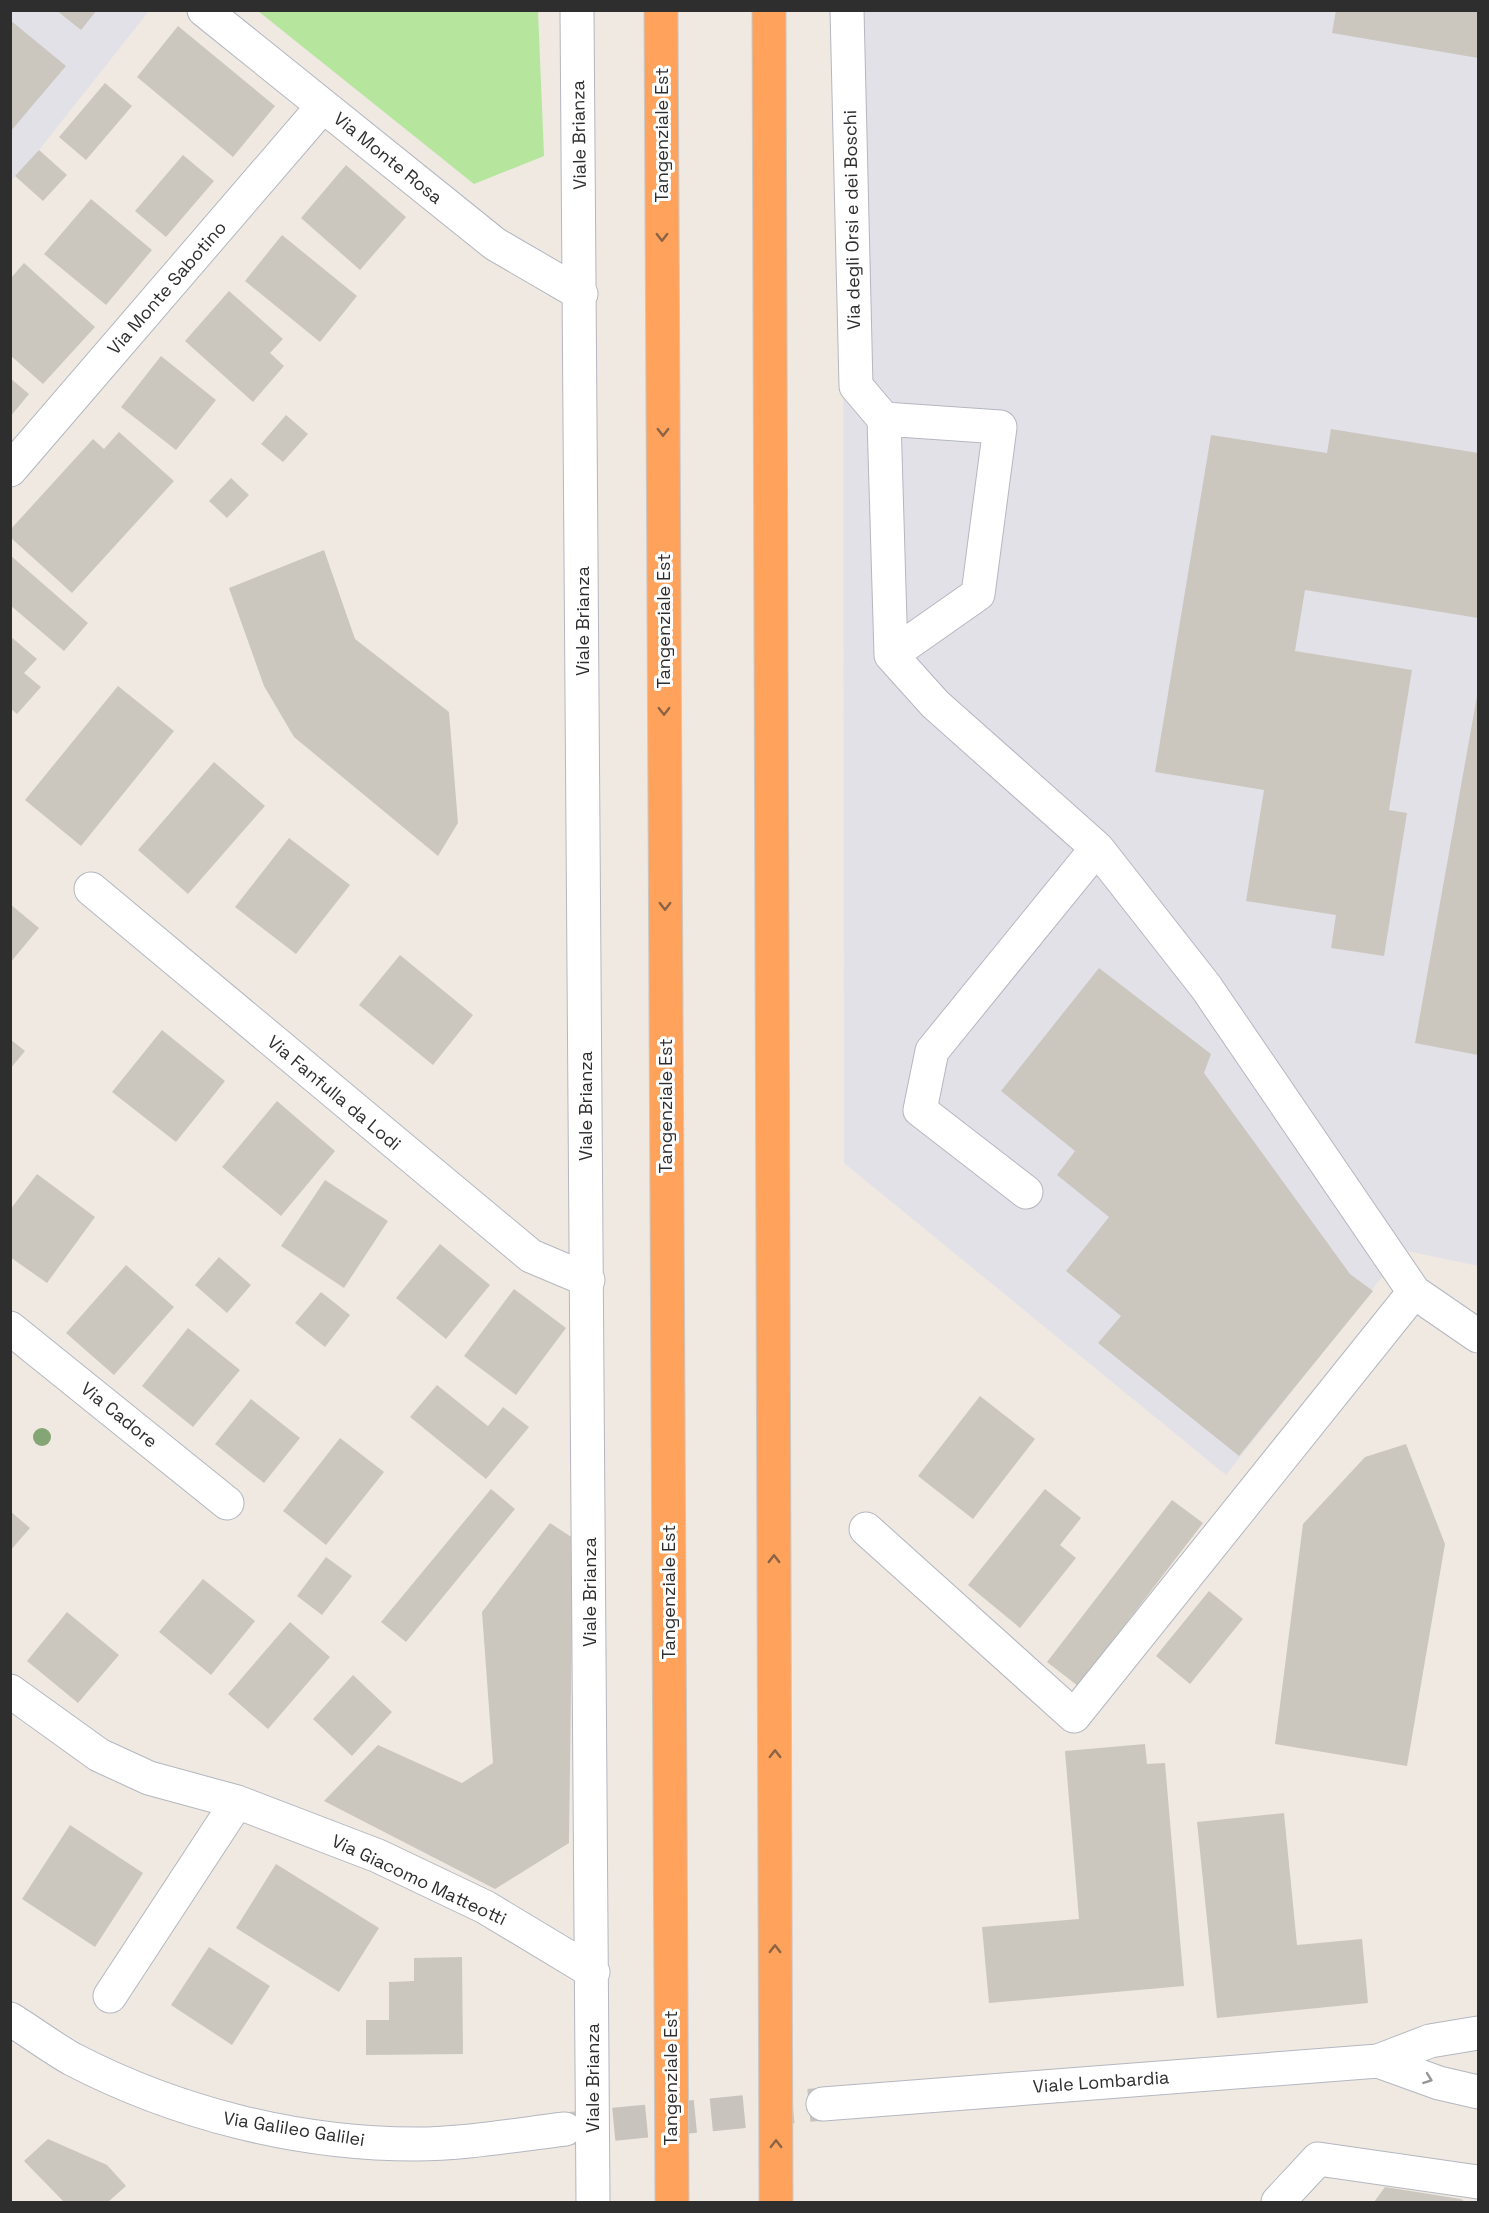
<svg xmlns="http://www.w3.org/2000/svg" width="1489" height="2213" viewBox="0 0 1489 2213" font-family="'Space Grotesk',sans-serif">
  <style>
    .industrial { fill: #e3e1e8 }
    .green { fill: #b6e59e }
    .building { fill: #cbc7bf }
    .lines { fill: none; stroke-linecap: round; stroke-linejoin: round }
    .minor-tunnel { stroke: #c8c4bd; stroke-width: 33; stroke-dasharray: 33 16; stroke-linecap: butt }
    .minor-casing { stroke: #b4b7c1; stroke-width: 35 }
    .highway-casing { stroke: #c9c9c9; stroke-width: 35 }
    .minor { stroke: #fff; stroke-width: 33 }
    .highway { stroke: #ffa35c; stroke-width: 33 }
    .tree { fill: #84a574 }
    .oneway { stroke: #8c6343 }
    .oneway2 { stroke: #969696 }
    .labels { text-anchor: middle; stroke-width: 6; stroke-linejoin: round; paint-order: stroke }
    .street-label { font-size: 18px; fill: #2e2e2e; stroke: #fff }
  </style>
  <rect width="100%" height="100%" fill="#efe9e1"/>
  <!-- industrial -->
  <path class="industrial" d="M11,11h138l-110,139 -28,31z
    M843,11h635v1255l-75,-16 -177,225 -382,-312z"/>
  <!-- green -->
  <path class="green" d="M258,11h280l6,145 -70,28z"/>
  <!-- building -->
  <path class="building" d="M56,10h41l-16,20z
    M1336,10h142v48l-146,-25z
    M10,20l56,46 -56,66z
    M178,26l97,80 -42,51 -96,-80z
    M105,83l27,23 -46,54 -27,-23z
    M39,150l28,25 -24,26 -28,-25z
    M183,155l31,26 -48,56 -31,-26z
    M346,165l60,52 -46,53 -59,-52z
    M91,199l61,51 -46,55 -62,-51z
    M282,235l75,61 -37,46 -75,-61z
    M24,263l71,64 -52,57 -33,-29v-76z
    M229,291l54,48 -13,14 14,13 -31,36 -68,-61z
    M161,356l55,44 -40,50 -55,-43z
    M10,378l19,16 -19,23z
    M286,415l22,19 -25,28 -22,-18z
    M1331,429l147,24v165l-173,-28 -10,61 117,19 -23,140 18,3 -23,143 -53,-8 5,-33 -90,-14 18,-111 -109,-18 56,-337 116,18z
    M119,432l55,49 -102,112 -62,-56v-7l83,-91 11,10z
    M231,478l18,17 -22,23 -18,-17z
    M324,550l31,89 94,73 9,111 -20,33 -144,-119 -30,-51 -35,-98z
    M10,555l78,68 -24,28 -54,-46z
    M10,636l27,23 -13,14 17,14 -24,27 -7,-6z
    M118,686l56,45 -93,115 -56,-46z
    M1477,696h1v359l-63,-12z
    M214,762l51,44 -77,88 -50,-44z
    M289,838l61,47 -54,69 -61,-47z
    M10,904l29,24 -29,35z
    M400,955l73,60 -40,50 -74,-60z
    M1099,968l112,86 -7,19 146,201 23,17 -134,165 -141,-113 23,-27 -55,-45 43,-54 -52,-42 18,-24 -74,-60z
    M162,1030l63,51 -49,61 -64,-50z
    M10,1039l15,12 -15,18z
    M277,1101l58,50 -54,65 -59,-49z
    M37,1174l58,43 -48,66 -37,-26v-47z
    M325,1180l63,41 -44,67 -63,-42z
    M440,1244l50,41 -44,54 -50,-41z
    M219,1257l32,28 -24,28 -32,-28z
    M126,1265l48,42 -60,68 -48,-42z
    M514,1289l52,39 -50,67 -52,-39z
    M321,1292l29,23 -25,32 -30,-24z
    M188,1328l52,42 -47,57 -51,-41z
    M437,1385l51,41 15,-19 26,20 -43,52 -76,-62z
    M980,1396l55,43 -62,80 -55,-43z
    M251,1399l49,39 -36,45 -49,-39z
    M340,1438l44,34 -58,73 -43,-34z
    M1406,1444l39,100 -38,222 -132,-22 28,-220 62,-67z
    M491,1489l24,20 -109,133 -25,-20z
    M1045,1489l36,29 -21,27 16,13 -56,70 -52,-43z
    M1172,1500l31,23 -125,163 -31,-24z
    M10,1511l20,17 -20,23z
    M550,1523l23,15 -4,305 -74,46 -171,-88 54,-56 84,38 31,-20 -11,-151z
    M326,1557l26,19 -30,39 -25,-19z
    M203,1579l52,42 -44,54 -52,-43z
    M1209,1591l34,28 -53,65 -34,-28z
    M67,1612l52,43 -41,48 -51,-42z
    M290,1622l40,35 -62,72 -40,-35z
    M353,1675l39,37 -40,44 -39,-37z
    M1145,1744l2,20 18,-1 19,223 -195,17 -7,-76 97,-8 -14,-168z
    M1284,1813l13,132 65,-6 6,64 -151,15 -20,-196z
    M70,1825l73,48 -48,74 -73,-48z
    M276,1864l103,64 -40,64 -103,-64z
    M209,1947l61,39 -38,59 -61,-40z
    M462,1957l1,97 -97,1v-35h23v-38l25,-1v-23z
    M48,2139l59,26 19,21 -18,16h-44l-40,-41z
    M1385,2187l76,12 4,3h-91z"/>
  <g class="lines">
    <!-- minor-tunnel -->
    <path class="minor-tunnel" d="M565,2129l258,-25"/>
    <defs>
      <path id="minor" d="M204,10l291,234 86,50
        M577,10l16,2192
        M847,10l9,376 28,33 7,236 44,49 162,144 109,139 208,305 64,44
        M884,419l116,8 -22,167 -87,61
        M10,470l313,-364
        M91,889l440,367 57,24
        M1026,1192l-106,-82 12,-59 165,-203
        M10,1328l217,175
        M866,1529l208,187 340,-424
        M10,1691l89,64 50,23 88,24 141,54 107,51 108,65
        M110,1996l127,-194
        M10,2019c21,13 41,28 62,40 104,54 225,85 343,85 49,0 100,-9 150,-15
        M1378,2061l61,22 39,9
        M823,2104l555,-43 52,-20 48,-8
        M1278,2202l40,-43 160,23"/>
      <path id="highway" d="M661,10l11,2192
        M769,10l7,2192"/>
    </defs>
    <!-- minor casing -->
    <use href="#minor" class="minor-casing"/>
    <!-- highway casing -->
    <use href="#highway" class="highway-casing"/>
    <!-- minor -->
    <use href="#minor" class="minor"/>
    <!-- highway -->
    <use href="#highway" class="highway"/>
  </g>
  <!-- trees -->
  <circle class="tree" cx="42" cy="1437" r="9"/>
  <!-- one-way arrows -->
  <defs><path id="oneway-chevron" d="M-2-3.5L2.5 0L-2 3.5" fill="none" stroke-width="1.6" stroke-linecap="round" stroke-linejoin="round" transform="scale(1.5)"/></defs>
  <g class="oneway">
    <use href="#oneway-chevron" transform="translate(662 237) rotate(90)"/>
    <use href="#oneway-chevron" transform="translate(663 432) rotate(90)"/>
    <use href="#oneway-chevron" transform="translate(664 711) rotate(90)"/>
    <use href="#oneway-chevron" transform="translate(665 906) rotate(90)"/>
    <use href="#oneway-chevron" transform="translate(774 1559) rotate(-90)"/>
    <use href="#oneway-chevron" transform="translate(775 1754) rotate(-90)"/>
    <use href="#oneway-chevron" transform="translate(775 1949) rotate(-90)"/>
    <use href="#oneway-chevron" transform="translate(776 2144) rotate(-90)"/>
  </g>
  <use class="oneway2" href="#oneway-chevron" transform="translate(1428 2079) rotate(20)"/>
  <g class="labels">
    <!-- street labels -->
    <g class="street-label">
      <text transform="translate(579 135) rotate(-91)" y="6">Viale Brianza</text>
      <text transform="translate(662 135) rotate(-90)" y="6">Tangenziale Est</text>
      <text transform="translate(388 158) rotate(39)" y="6">Via Monte Rosa</text>
      <text transform="translate(852 220) rotate(-91)" y="6">Via degli Orsi e dei Boschi</text>
      <text transform="translate(167 288) rotate(-49)" y="6">Via Monte Sabotino</text>
      <text transform="translate(583 621) rotate(-90)" y="6">Viale Brianza</text>
      <text transform="translate(664 621) rotate(-90)" y="6">Tangenziale Est</text>
      <text transform="translate(334 1093) rotate(40)" y="6">Via Fanfulla da Lodi</text>
      <text transform="translate(586 1106) rotate(-90)" y="6">Viale Brianza</text>
      <text transform="translate(666 1106) rotate(-90)" y="6">Tangenziale Est</text>
      <text transform="translate(119 1415) rotate(39)" y="6">Via Cadore</text>
      <text transform="translate(590 1592) rotate(-90)" y="6">Viale Brianza</text>
      <text transform="translate(669 1592) rotate(-90)" y="6">Tangenziale Est</text>
      <text transform="translate(419 1880) rotate(25)" y="6">Via Giacomo Matteotti</text>
      <text transform="translate(593 2078) rotate(-90)" y="6">Viale Brianza</text>
      <text transform="translate(671 2078) rotate(-90)" y="6">Tangenziale Est</text>
      <text transform="translate(1101 2082) rotate(-4)" y="6">Viale Lombardia</text>
      <text transform="translate(294 2129) rotate(9)" y="6">Via Galileo Galilei</text>
    </g>
  </g>
  <!-- border -->
  <rect width="1489" height="2213" fill="none" stroke="#2e2e2e" stroke-width="24"/>
</svg>
